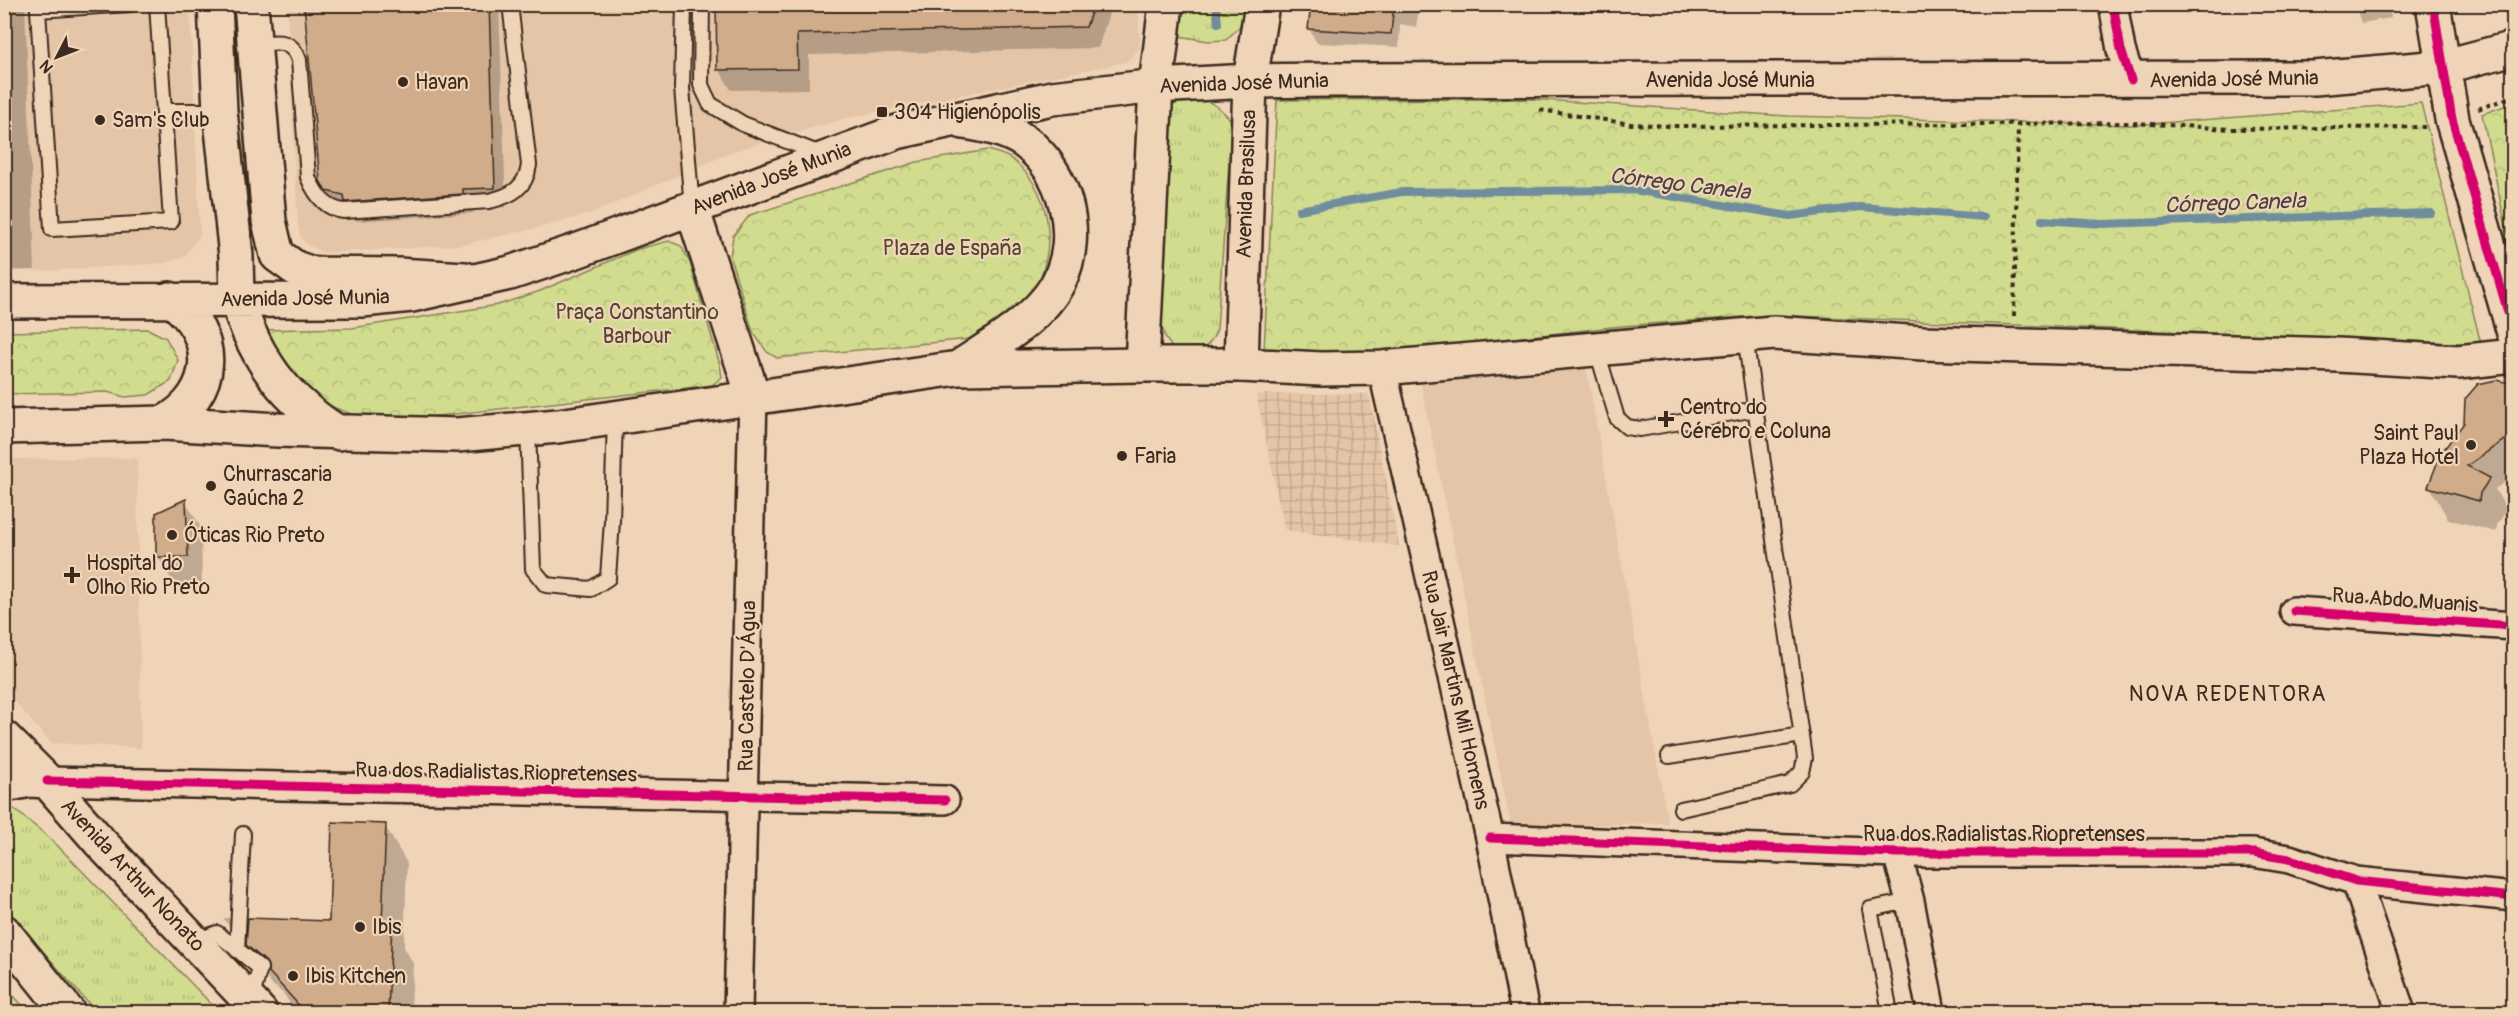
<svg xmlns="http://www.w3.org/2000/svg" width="2518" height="1017" viewBox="0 0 2518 1017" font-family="Pangolin,sans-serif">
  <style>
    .built { fill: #e4c5a7 }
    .industrial { fill: url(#industrial-grid) }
    .grass { fill: url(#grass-tufts); stroke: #868356; stroke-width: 1.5 }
    .park { fill: url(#park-crowns); stroke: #868356; stroke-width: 1.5 }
    .shadow { fill: #0003 }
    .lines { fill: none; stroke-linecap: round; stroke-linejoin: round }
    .stream { stroke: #6f8d9e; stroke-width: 8 }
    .building { fill: #d1ac8b; stroke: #3b2a1e; stroke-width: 1.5 }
    .lane-casing { stroke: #3b2a1e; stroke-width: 18 }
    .street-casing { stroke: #3b2a1e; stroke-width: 32 }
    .secondary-casing { stroke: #3b2a1e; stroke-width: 38 }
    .primary-casing { stroke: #3b2a1e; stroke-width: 38 }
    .highway-casing { stroke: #3b2a1e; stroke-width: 38 }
    .path { stroke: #3b2a1e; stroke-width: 4; stroke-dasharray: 4.5 4.5; stroke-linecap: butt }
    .lane { stroke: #f0d4b7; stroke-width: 14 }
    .street { stroke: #f0d4b7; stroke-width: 27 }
    .secondary { stroke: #f0d4b7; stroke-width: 33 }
    .primary { stroke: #f0d4b7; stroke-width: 33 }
    .highway { stroke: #f0d4b7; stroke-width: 33 }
    .cycleway-casing { stroke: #f0d4b7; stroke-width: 13 }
    .cycleway { stroke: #d6006c; stroke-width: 9 }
    .poi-dot { fill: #3b2a1e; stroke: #f0d4b7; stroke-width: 2 }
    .labels { text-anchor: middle; stroke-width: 4.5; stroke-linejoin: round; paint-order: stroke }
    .street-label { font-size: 21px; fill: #3b2a1e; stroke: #f0d4b7 }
    .poi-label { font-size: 21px; fill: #3b2a1e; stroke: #f0d4b7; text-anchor: start }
    .park-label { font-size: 21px; fill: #52452f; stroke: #f0d4b7 }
    .water-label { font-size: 22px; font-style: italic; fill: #48433e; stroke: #f0d4b7 }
    .neighbourhood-label { font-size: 22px; letter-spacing: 1.5px; fill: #3b2a1e; stroke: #f0d4b7 }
  </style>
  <defs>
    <pattern id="industrial-grid" width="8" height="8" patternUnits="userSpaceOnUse" patternTransform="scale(1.5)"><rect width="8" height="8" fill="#e4c5a7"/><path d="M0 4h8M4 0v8" fill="none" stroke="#c4a98f"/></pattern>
    <pattern id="grass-tufts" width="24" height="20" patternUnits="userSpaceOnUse" patternTransform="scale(1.5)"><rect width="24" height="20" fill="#d1dc8f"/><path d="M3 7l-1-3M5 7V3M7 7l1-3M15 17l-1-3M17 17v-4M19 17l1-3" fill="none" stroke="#b4bd7b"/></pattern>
    <pattern id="park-crowns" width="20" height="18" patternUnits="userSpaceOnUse" patternTransform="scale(1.5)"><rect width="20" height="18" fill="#d1dc8f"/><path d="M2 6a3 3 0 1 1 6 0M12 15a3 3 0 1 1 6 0" fill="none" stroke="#b4bd7b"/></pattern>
  </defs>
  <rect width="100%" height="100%" fill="#f0d4b7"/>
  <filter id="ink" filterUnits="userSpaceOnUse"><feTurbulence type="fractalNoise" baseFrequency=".0167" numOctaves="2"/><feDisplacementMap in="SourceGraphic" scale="12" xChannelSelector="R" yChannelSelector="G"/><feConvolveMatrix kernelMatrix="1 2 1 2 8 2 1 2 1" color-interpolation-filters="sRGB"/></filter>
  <g filter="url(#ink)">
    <!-- built -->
    <path class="built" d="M5,5h185l10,230 -16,22 -18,6 -120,8 -41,-1z
      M287,5h851l2,43 -14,14 -279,56 -113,33 -139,61 -49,14 -85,19 -136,8 -18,-8 -6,-7 -3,-10z
      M1586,366l82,457 -157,3 -91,-446z
      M137,458l4,290 -90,-5 -46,-52v-232z"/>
    <!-- industrial -->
    <path class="industrial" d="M1256,394h113l30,152 -114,-16z"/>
    <!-- grass -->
    <path class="grass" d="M1175,4l68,1 -3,21 -14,14 -18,1 -29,-5z
      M1188,98c20,-1 30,8 44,23l-15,208c-10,25 -18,22 -43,21l-8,-11 -5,-14 7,-217z
      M4,809h10l38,31 167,172h-123l-91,-104z
      M4,986h1l23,26h-23z"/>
    <!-- park -->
    <path class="park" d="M1529,99l259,17 346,9 287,-22 60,241 -711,-29 -149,11 -241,27 -116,-3 13,-250z
      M2513,103h1l-1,143 -8,-23 -23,-109z
      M988,150c9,3 19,5 26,11 42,34 44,99 13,141 -4,5 -7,11 -12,14 -13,10 -30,18 -45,23l-193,19 -10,-6 -14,-20 -23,-75 3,-21 17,-21 167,-53z
      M669,241l12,5 9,17 30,102 2,12 -10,8 -310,35 -43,-3 -37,-14 -25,-18 -36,-55 91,-2 146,-23 42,-14 98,-42z
      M148,329l18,9 12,22 -7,21 -23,14 -23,2 -18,-5 -102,2v-62z"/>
    <!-- shadow -->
    <path class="shadow" d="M4,4h21l10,266 -31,1z
      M305,4h194l7,203 -33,2 1,4 -117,8 -4,-8 -15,-4 -17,-28z
      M718,4h394l-14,44 -289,7v34l-78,1 -12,-21z
      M1312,4h108l-4,23 -16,-3 -1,23 -82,-4 -8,-14z
      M2355,4h34l2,14 -30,5z
      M2514,388v88l-19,13 12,21 -10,15 -1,7 -48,-13 -18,-32z
      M185,501l16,26 1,57h-28l-16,-27z
      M385,826l22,37 -3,84 9,16 -2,49h-116l-11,-18 -14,-11 -22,-38 82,-22z
      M223,918h6l4,7 -1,5z"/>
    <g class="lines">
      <!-- stream -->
      <path class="stream" d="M1216,4l2,19
        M1299,210l103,-18 231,-2 157,26 71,-9 123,10
        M2042,220l61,4 328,-11"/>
    </g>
    <!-- building -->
    <path class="building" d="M304,4h185l6,184 -32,1v5l-118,8 -1,-7 -18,-4 -6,-10z
      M716,4h378l-8,23 -289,7 1,35 -81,1z
      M1311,4h83l-3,30 -83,-5z
      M2496,380l18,4v49l-47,33 23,12 -10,15 -1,8 -51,-14 13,-34 23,-30 1,-24 13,-15z
      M186,499l2,58h-32v-44z
      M332,822l54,2 -4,99 10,1 -4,88h-83l-37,-41 -2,-9 -20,-17 2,-27 81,3z"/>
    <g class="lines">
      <defs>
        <path id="lane" d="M38,4v6l92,-6
          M684,4l-2,84 10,120
          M702,4l-1,81 9,19 33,20 80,31
          M38,10l14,219 119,-7 -14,-218
          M254,45c20,-3 37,-8 45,15l9,117c7,17 17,32 36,34l145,-10c22,-5 37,-13 40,-36l-19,-161
          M164,111h56
          M1597,351l20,67 10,9 13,2 116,-20
          M528,428l5,141 13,16 45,4 17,-11 4,-57 3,-104
          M1669,756l133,-21
          M1681,809l109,-25 12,-12 3,-14 -60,-422
          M196,941l21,-8 43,35 -9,32
          M237,950l6,-116
          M1890,1012l-20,-103 40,-8"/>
        <path id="street" d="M2113,4l8,46 10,30
          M1382,368l108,470 35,174
          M2294,611l220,15
          M47,781l898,19
          M1490,838l407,15h356l36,6 67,22 158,16
          M1897,853l13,48 21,111
          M2356,881l45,131
          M738,1012l15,-616"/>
        <path id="secondary" d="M215,4l5,107 16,145 1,44
          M251,4l18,217 8,34 18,13 18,6 85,1 67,4
          M2433,4l19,115 62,214
          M1142,365l14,-279 10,-82
          M1241,365l9,-284 12,-77
          M4,738l43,43 53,61 160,170
          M4,785l26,-5 17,1"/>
        <path id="primary" d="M692,208l61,188
          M237,300c19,60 48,100 102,133
          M4,301l358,-1 50,-5 98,-22 69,-23 318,-118 155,-34 104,-12 94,-5 81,-1 983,-2 128,-11 72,-19
          M958,368c33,-22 83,-50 101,-87 23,-47 7,-109 -35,-140 -18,-12 -40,-16 -61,-19
          M164,423c53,-29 56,-89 6,-124
          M4,427l160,-4 114,7 179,5 101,-9 400,-58 184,-3h99l80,4 61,-1 392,-35 149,10 415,12 120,7 56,-6"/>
        <path id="highway" d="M4,932l64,80"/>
      </defs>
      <!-- lane casing -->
      <use href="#lane" class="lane-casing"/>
      <!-- street casing -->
      <use href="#street" class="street-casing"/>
      <!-- secondary casing -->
      <use href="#secondary" class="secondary-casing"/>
      <!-- primary casing -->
      <use href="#primary" class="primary-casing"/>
      <!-- highway casing -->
      <use href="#highway" class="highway-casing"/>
      <!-- path -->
      <path class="path" d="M2478,109l36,-13
        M1540,110l91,14 39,2 465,-3 96,6 194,-2
        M2014,316l4,-192"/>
      <!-- lane -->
      <use href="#lane" class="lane"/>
      <!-- street -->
      <use href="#street" class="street"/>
      <!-- secondary -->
      <use href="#secondary" class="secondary"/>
      <!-- primary -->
      <use href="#primary" class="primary"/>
      <!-- highway -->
      <use href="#highway" class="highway"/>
      <defs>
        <path id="cycleway" d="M2113,4l8,46 10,30
          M2433,4l19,115 62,214
          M2294,611l220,15
          M47,781l898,19
          M1490,838l407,15h356l36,6 67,22 158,16"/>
      </defs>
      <!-- cycleway casing -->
      <use href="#cycleway" class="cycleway-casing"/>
      <!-- cycleway -->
      <use href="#cycleway" class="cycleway"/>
    </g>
  </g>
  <!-- markers -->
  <g class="poi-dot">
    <circle cx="403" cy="82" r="6"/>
    <rect x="876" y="106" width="12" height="12" rx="3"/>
    <circle cx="100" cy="120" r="6"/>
    <path d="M1663 410h6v6h6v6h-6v6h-6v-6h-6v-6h6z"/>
    <circle cx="2471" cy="445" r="6"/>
    <circle cx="1122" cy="456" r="6"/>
    <circle cx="211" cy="486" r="6"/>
    <circle cx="172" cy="535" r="6"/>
    <path d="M69 566h6v6h6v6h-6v6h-6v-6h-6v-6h6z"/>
    <circle cx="360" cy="927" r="6"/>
    <circle cx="293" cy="976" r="6"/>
  </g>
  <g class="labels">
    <!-- street labels -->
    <g class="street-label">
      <text transform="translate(2234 79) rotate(-1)" y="7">Avenida José Munia</text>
      <text x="1730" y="87">Avenida José Munia</text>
      <text transform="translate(1244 83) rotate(-2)" y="7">Avenida José Munia</text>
      <text transform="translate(771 178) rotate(-21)" y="7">Avenida José Munia</text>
      <text transform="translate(1246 184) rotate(-88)" y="7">Avenida Brasilusa</text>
      <text transform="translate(305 298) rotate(-1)" y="7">Avenida José Munia</text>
      <text transform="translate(2405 600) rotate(4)" y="7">Rua Abdo Muanis</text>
      <text transform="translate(747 686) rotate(-89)" y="7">Rua Castelo D'Água</text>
      <text transform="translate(1456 690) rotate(77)" y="7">Rua Jair Martins Mil Homens</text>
      <text transform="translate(496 772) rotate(1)" y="7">Rua dos Radialistas Riopretenses</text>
      <text x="2004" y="841">Rua dos Radialistas Riopretenses</text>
      <text transform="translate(133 875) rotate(47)" y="7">Avenida Arthur Nonato</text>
    </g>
    <!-- poi labels -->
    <g class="poi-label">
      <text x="415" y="89">Havan</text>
      <text x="894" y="119">304 Higienópolis</text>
      <text x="112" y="127">Sam's Club</text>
      <text x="1680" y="414">Centro do<tspan x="1680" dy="24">Cérebro e Coluna</tspan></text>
      <text x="2459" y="440" text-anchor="end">Saint Paul<tspan x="2459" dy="24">Plaza Hotel</tspan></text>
      <text x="1134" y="463">Faria</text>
      <text x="223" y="481">Churrascaria<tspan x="223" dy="24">Gaúcha 2</tspan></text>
      <text x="184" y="542">Óticas Rio Preto</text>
      <text x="86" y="570">Hospital do<tspan x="86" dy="24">Olho Rio Preto</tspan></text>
      <text x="372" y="934">Ibis</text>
      <text x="305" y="983">Ibis Kitchen</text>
    </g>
    <!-- park labels -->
    <g class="park-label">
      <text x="952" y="255">Plaza de España</text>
      <text x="637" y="319">Praça Constantino<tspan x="637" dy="24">Barbour</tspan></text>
    </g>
    <!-- water labels -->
    <g class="water-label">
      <text transform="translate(1680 183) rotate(7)" y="8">Córrego Canela</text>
      <text transform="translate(2235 202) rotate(-2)" y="8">Córrego Canela</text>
    </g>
    <!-- neighbourhood labels -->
    <g class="neighbourhood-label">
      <text x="2228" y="701">NOVA REDENTORA</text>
    </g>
  </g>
  <!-- margin -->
  <rect width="2518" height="1017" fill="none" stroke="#f0d4b7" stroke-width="24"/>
  <rect x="12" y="12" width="2494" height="993" fill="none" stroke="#3b2a1e" stroke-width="2" filter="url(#ink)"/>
  <!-- north arrow -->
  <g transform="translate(57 57) rotate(228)" stroke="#f0d4b7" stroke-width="4.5" paint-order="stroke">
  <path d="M0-4.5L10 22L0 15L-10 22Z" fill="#3b2a1e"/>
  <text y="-9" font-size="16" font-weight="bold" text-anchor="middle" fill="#3b2a1e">N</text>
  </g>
</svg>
